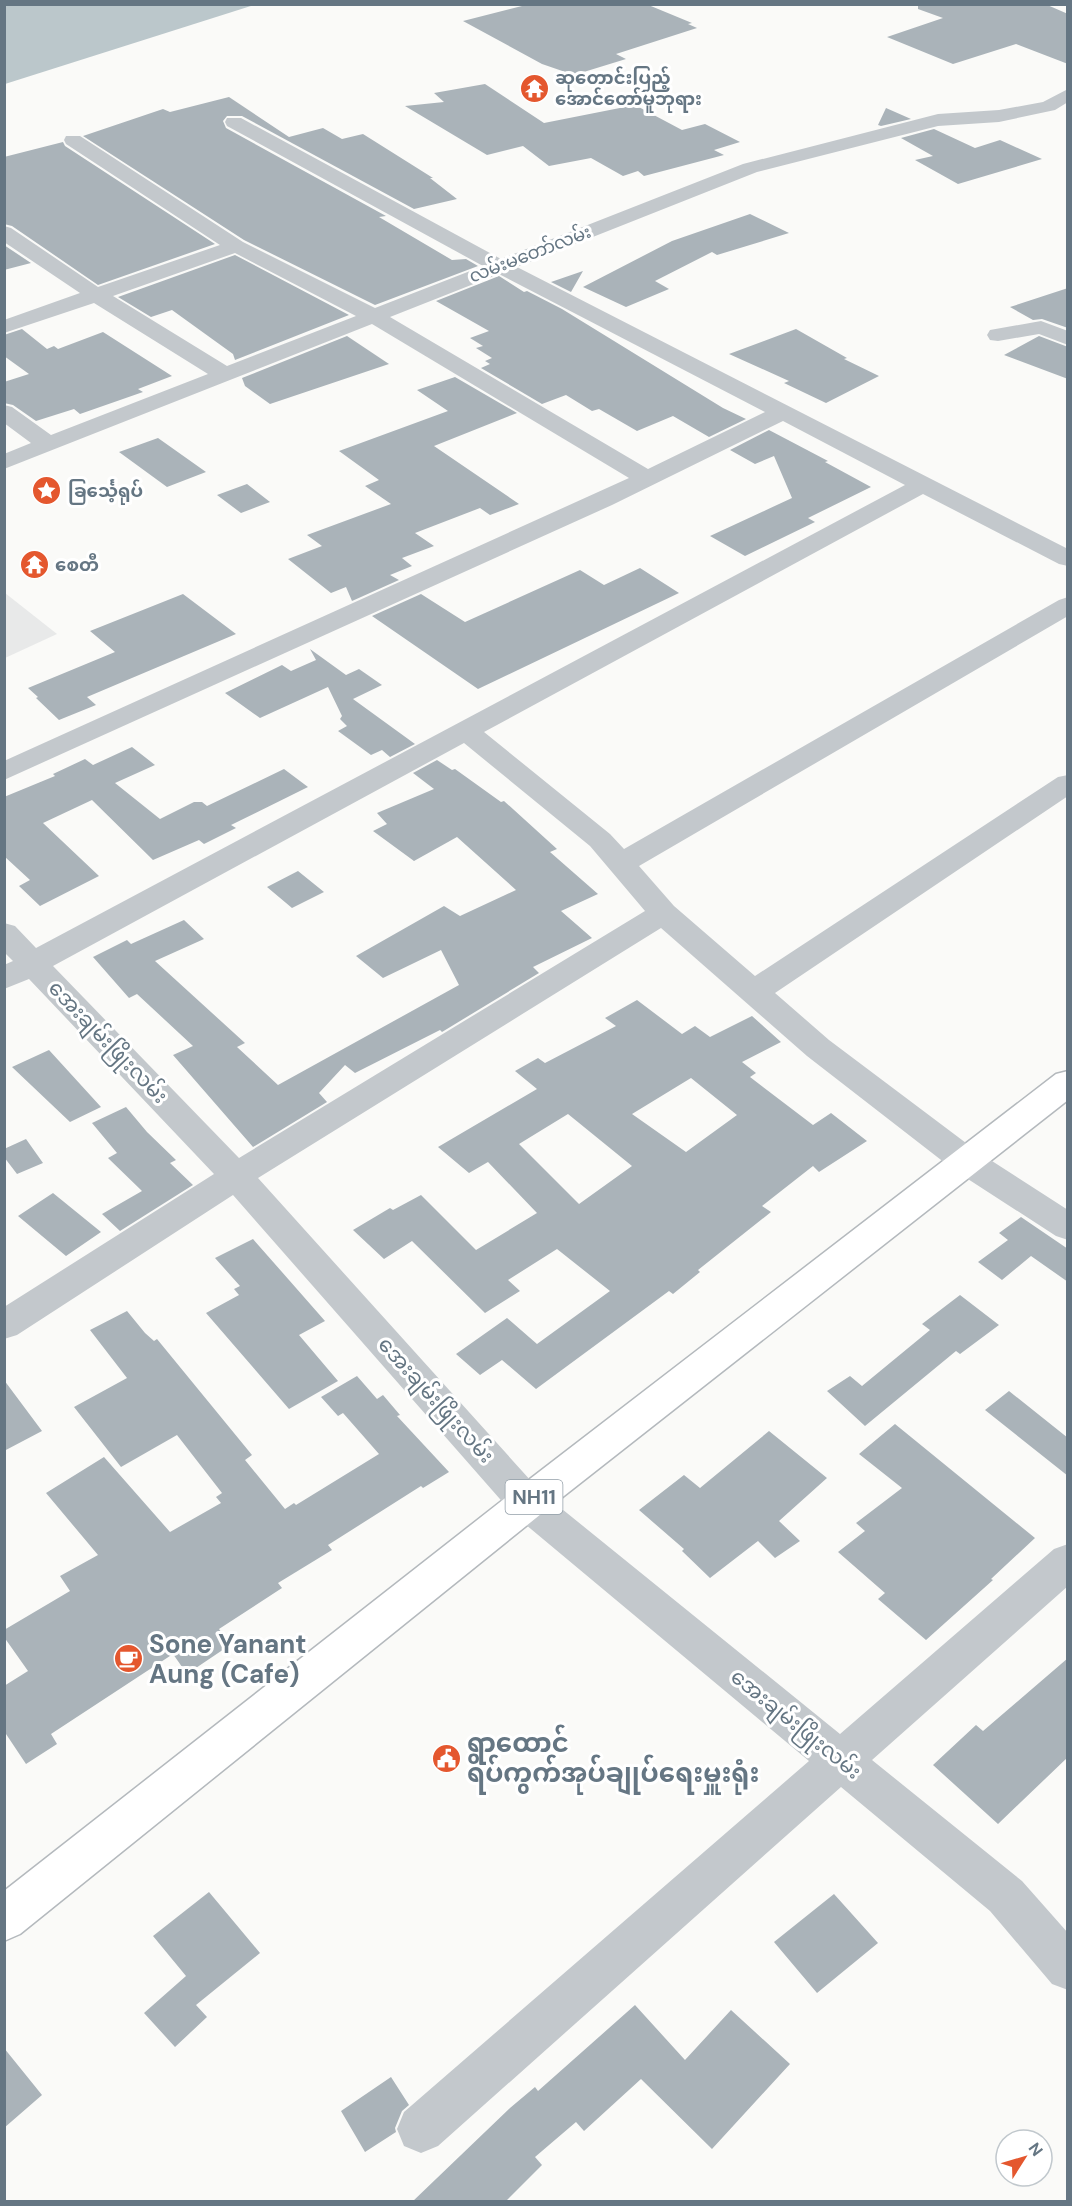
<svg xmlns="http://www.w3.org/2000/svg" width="1072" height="2206" viewBox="0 0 1072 2206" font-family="'DM Sans','Noto Sans Myanmar',sans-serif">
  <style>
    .built { fill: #e8e9e9 }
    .water { fill: #bbc7cb }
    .building { fill: #aab3b9; fill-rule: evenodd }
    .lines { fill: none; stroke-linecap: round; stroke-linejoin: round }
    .trunk-casing { stroke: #b4b9bd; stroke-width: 3 }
    .minor { fill: #c3c8cc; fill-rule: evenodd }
    .trunk { fill: #fff; fill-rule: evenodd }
    .labels { text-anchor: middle; stroke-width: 6; stroke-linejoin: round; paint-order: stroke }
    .far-poi-label { font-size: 18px; font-weight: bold; fill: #657683; stroke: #fff; text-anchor: start }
    .far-street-label { font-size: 18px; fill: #657683; stroke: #fff }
    .shield { fill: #fff; stroke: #939fa8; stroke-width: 1.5 }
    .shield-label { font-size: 20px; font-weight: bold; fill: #657683 }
    .street-label { font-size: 21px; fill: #657683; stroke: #fff }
    .near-poi-label { font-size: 26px; font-weight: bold; fill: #657683; stroke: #fff; text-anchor: start }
  </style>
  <rect width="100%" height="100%" fill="#fafaf8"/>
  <!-- built -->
  <path class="built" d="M4,593h1l52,41 -52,24z"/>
  <!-- water -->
  <path class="water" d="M5,4h249v1l-249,79z"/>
  <!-- building -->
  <path class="building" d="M530,4h116l46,19 -4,1 9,4 -81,26 10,5 -52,16 -32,-11 -79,-43z
    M918,4h127l23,10v50l-52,-20 -63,20 -66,-27 56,-19 -25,-9z
    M485,84l59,39 91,-18 47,25 23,-6 35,18 -26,8 10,5 -80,21 -6,-5 -15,5 -32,-18 -42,8 -26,-20 -36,9 -82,-49 39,-4 -10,-9z
    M229,97l60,40 34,-9 19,11 21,-5 70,44h-3l27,21 -43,10 -172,-93h-15l-4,5 3,7 160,88 -7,1 73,43 14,-1 12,7 -103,39 -131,-65 -161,-104 80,-27 7,3z
    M886,108l25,11 -30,7 -3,-1z
    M934,129l41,19 25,-8 42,19 -84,25 -43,-24 18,-4 -32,-18z
    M63,142l2,4 150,98 -117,41 -86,-59 -8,-2v-67z
    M750,214l39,19 -72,22 -5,-3 -57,29 14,8 -43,18 -43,-20 89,-46z
    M4,245l27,18 -27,7z
    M235,255l114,60 -114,45 -2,-6 -61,-44 -21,7 -33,-20z
    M583,271l-12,21 -20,-10z
    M499,276l25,16 3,-1 35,18 161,99 23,11 -37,18 -36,-21 -36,15 -38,-22 -7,2 -26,-16 -24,9 -61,-36 9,-4 -5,-3 7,-3 -16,-10 7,-2 -13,-8 19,-7 -53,-30z
    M1068,288v40l-26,-9 -9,1 -23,-13z
    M22,329l25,20 7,-3 4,3 45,-17 69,44 -34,13 5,3 -63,22 -6,-5 -38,12 -23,-16 -9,-2v-21l25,-8 -25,-18v-21z
    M796,329l51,29 -3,1 35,17 -53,27 -42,-20 5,-2 -60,-27z
    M347,336l42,28 -119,40 -25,-18 -3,-8z
    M1039,336l29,11v32l-64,-24z
    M455,377l62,36 -83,33 85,58 -29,11 -10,-7 -65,25 19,13 -32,12 10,8 -22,9 9,5 -47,21 -6,-14 -15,6 -43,-34 34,-13 -15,-11 84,-31 -26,-18 14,-6 -40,-29 109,-40 -31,-21z
    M769,430l59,31 -3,1 46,25 -63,31 7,4 -70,34 -35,-20 82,-38 -18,-42 -19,8 -25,-14z
    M158,438l48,34 -39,15 -48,-35z
    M247,484l23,18 -29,11 -24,-18z
    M640,568l39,25 -201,96 -106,-73 49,-22 44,28 115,-52 24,15z
    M183,594l53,40 -149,63 9,8 -37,15 -23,-22 2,-1 -10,-9 87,-36 -25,-21z
    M310,649l36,26 13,-6 23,16 -29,14 62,45 -25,13 -8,-7 -11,5 -33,-24 9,-5 -7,-7 2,-3 -14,-29 -68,31 -35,-25 57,-28 9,6 25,-11z
    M132,747l23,18 -40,18 45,36 34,-17h8l5,4 77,-37 24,18 -77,38 5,3 -32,16 -5,-4 -46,20 -61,-60 -49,23 56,53 -59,30 -21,-20 11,-6 -26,-24v-59l51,-21 -2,-2 32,-15 8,6z
    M437,760l15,10 3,-1 46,33 3,-1 53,48 -7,3 48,42 -37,17 31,27 -59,29 6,6 -97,59 -2,-2 -85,43 -10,-8 -26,28 8,9 -74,45 -80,-92 20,-9 -56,-52 -8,4 -36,-41 34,-17 4,4 53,-24 20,19 -49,22 90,82 -8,4 41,38 181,-100 -18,-35 -58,28 -27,-22 88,-50 16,10 56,-26 -59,-53 -43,24 -41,-30 14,-7 -10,-11 57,-24 -21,-16z
    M298,871l26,21 -32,16 -25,-21z
    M637,1000l45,34 13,-8 15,11 42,-21 29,26 -39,20 14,11 -6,4 63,48 18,-12 36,28 -48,31 -6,-6 -51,40 9,6 -73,58 2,2 -27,22 -4,-3 -133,98 -34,-29 -22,15 -24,-21 51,-36 30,26 73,-53 -53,-42 -49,31 12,11 -35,22 -73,-72 -28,18 -31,-29 37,-22 3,2 28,-15 55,55 61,-37 -49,-51 -19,11 -31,-26 99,-58 -22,-18 23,-13 7,5 71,-37 -11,-8zM691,1078l46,37 -51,37 -54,-38zM568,1114l64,52 -53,38 -60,-60z
    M49,1050l52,57 -31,15 -58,-55z
    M126,1107l21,25 29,28 -6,3 23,22 -73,46 -18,-17 40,-23 -34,-33 9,-5 -25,-30z
    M26,1139l17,24 -26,11 -13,-17v-8z
    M53,1193l48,39 -35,24 -48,-40z
    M1021,1217l47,32v33l-37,-26 -29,24 -24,-18 30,-22 -9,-7z
    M253,1239l72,82 -26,14 39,46 -49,28 -83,-96 33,-18 -5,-6 6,-3 -25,-28z
    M960,1295l39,30 -39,29 -4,-3 -91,75 -38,-35 23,-15 12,10 68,-56 -8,-6z
    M127,1311l18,22 9,8 3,-2 95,116 -7,5 40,49 9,-6 2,2 83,-51 -36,-41 -5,3 -17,-19 36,-21 20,23 6,-4 17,20 -3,1 52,56 -26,16 -2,-2 -93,59 4,5 -54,33 4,5 -63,41 11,16 -43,29 -14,-20 -122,80 6,10 -31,20 -22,-33v-45l24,-15 -24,-34v-7l66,-39 -10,-15 38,-21 -52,-62 58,-36 66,75 51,-29 -5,-6 6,-4 -45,-58 -56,32 -47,-60 53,-29 -37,-48z
    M4,1380l38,51 -38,20z
    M1009,1391l59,47v38l-83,-66z
    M895,1424l140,114 -44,41 2,1 -67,60 -48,-41 7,-6 -47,-41 27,-21 -9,-8 46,-35 -43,-34z
    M769,1431l58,47 -48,43 21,20 -25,17 -17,-17 -48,37 -28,-27 2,-2 -45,-39 45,-35 16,13z
    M1068,1658v99l-70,67 -65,-59 43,-40 7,6z
    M209,1892l51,61 -64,52 11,12 -32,30 -31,-34 42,-37 -33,-40z
    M834,1894l44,49 -61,50 -43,-51z
    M635,2005l50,55 46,-50 59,54 -78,85 -71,-70 -57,52 -8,-9 -41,35 7,8 -37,37h-93l98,-94 25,-21 3,4z
    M4,2048l38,47 -38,33z
    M391,2077l18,28 -7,6 -7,17 1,4 -31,20 -24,-41z"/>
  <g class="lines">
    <defs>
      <path id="trunk" d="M1068,1071v29l-527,414 -521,420 -16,7v-50l509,-399 543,-418z"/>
    </defs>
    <!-- trunk casing -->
    <use href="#trunk" class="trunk-casing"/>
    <!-- minor -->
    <path class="minor" d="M1068,89v13l-13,8 -56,12 -61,4 -181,46 -240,95 551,282v17l-9,-2 -136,-70 -439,238 126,102 14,15 435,-249 9,-3v19l-429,250 35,40 81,70 303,-199 10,-2v21l-293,197 54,47 149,112 90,58v30l-12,-4 -102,-66 -147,-114 -146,-128 -403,250 283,314 299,242 214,-185 14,-5v42l-196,174 150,121 46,52v57l-16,-6 -62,-73 -149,-124 -403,359 -17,7 -17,-7 -7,-17 7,-17 405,-351 -296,-247 -280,-319 -216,140 -13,4v-32l210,-133 -185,-195 -25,10v-24l9,-4 -9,-9v-29l11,3 21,22 869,-463 -122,-64 -171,84 -608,275v-19l625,-283 -257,-154 -368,145v-15l27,-11 -27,-20v-18l8,2 39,28 157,-61 -114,-71 -90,30v-13l76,-27 -76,-51v-16l7,2 87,59 122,-42 -154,-101 -2,-4 2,-4h14l163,106 132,66 108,-42 -256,-140 -2,-4 2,-4h14l260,141 242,-95 195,-50 61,-4 44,-8zM235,253l121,63 -129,50 -114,-70zM499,274l266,138 -117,57 -258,-152zM464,743l126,103 55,65 -406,247 -186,-192z
      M1041,321l27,10v14l-29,-11 -41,7 -8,-1 -3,-5 3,-5z"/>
    <!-- trunk -->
    <use href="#trunk" class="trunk"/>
  </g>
  <!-- icons -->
  <defs>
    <symbol id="temple-disc" viewBox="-11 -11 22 22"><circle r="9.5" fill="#e4572e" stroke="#fff"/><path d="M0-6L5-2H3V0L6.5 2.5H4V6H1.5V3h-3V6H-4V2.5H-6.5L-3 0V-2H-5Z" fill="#fff"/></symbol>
    <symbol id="sight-disc" viewBox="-11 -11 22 22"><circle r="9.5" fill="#e4572e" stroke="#fff"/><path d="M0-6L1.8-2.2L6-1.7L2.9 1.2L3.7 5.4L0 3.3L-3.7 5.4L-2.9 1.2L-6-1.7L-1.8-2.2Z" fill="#fff"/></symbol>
    <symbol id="cafe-disc" viewBox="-11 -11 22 22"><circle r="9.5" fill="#e4572e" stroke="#fff"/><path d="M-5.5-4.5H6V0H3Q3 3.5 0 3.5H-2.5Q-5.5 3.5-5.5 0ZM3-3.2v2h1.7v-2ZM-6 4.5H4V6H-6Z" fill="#fff"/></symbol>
    <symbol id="civic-disc" viewBox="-11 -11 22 22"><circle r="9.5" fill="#e4572e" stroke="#fff"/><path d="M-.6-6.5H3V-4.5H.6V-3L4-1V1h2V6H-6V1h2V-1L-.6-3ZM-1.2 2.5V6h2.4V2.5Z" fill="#fff"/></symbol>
  </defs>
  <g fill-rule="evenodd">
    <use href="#temple-disc" x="518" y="72" width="33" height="33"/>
    <use href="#sight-disc" x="30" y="474" width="33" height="33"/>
    <use href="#temple-disc" x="18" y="548" width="33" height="33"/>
    <use href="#cafe-disc" x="112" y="1642" width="33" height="33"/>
    <use href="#civic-disc" x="430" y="1742" width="33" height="33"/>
  </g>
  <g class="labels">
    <!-- far-poi labels -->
    <g class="far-poi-label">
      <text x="555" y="84">ဆုတောင်းပြည့်<tspan x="555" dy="21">အောင်တော်မူဘုရား</tspan></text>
      <text x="68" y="497">ခြင်္သေ့ရုပ်</text>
      <text x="55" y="571">စေတီ</text>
    </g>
    <!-- far-street labels -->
    <g class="far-street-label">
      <text transform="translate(530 254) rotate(-21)" y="6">လမ်းမတော်လမ်း</text>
    </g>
    <!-- shield labels -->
    <rect class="shield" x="505.5" y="1480" width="57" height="34" rx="4.5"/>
    <g class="shield-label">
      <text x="534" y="1504">NH11</text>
    </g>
    <!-- street labels -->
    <g class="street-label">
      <text transform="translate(108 1042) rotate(46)" y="7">အေးချမ်းဖြိုးလမ်း</text>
      <text transform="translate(436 1400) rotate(48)" y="7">အေးချမ်းဖြိုးလမ်း</text>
      <text transform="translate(796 1724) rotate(39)" y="7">အေးချမ်းဖြိုးလမ်း</text>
    </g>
    <!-- near-poi labels -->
    <g class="near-poi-label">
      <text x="149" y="1653">Sone Yanant<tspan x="149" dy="30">Aung (Cafe)</tspan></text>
      <text x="467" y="1752">ရွာထောင်<tspan x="467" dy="30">ရပ်ကွက်အုပ်ချုပ်ရေးမှူးရုံး</tspan></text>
    </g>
  </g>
  <!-- border -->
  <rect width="1072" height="2206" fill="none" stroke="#657683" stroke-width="12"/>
  <!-- north arrow -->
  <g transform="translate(1024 2158) rotate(53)"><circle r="28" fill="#ffffff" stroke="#c1c8cd" stroke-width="1.5"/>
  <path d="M0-4.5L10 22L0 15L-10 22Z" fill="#e4572e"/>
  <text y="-9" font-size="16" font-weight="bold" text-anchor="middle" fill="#657683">N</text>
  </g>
</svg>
